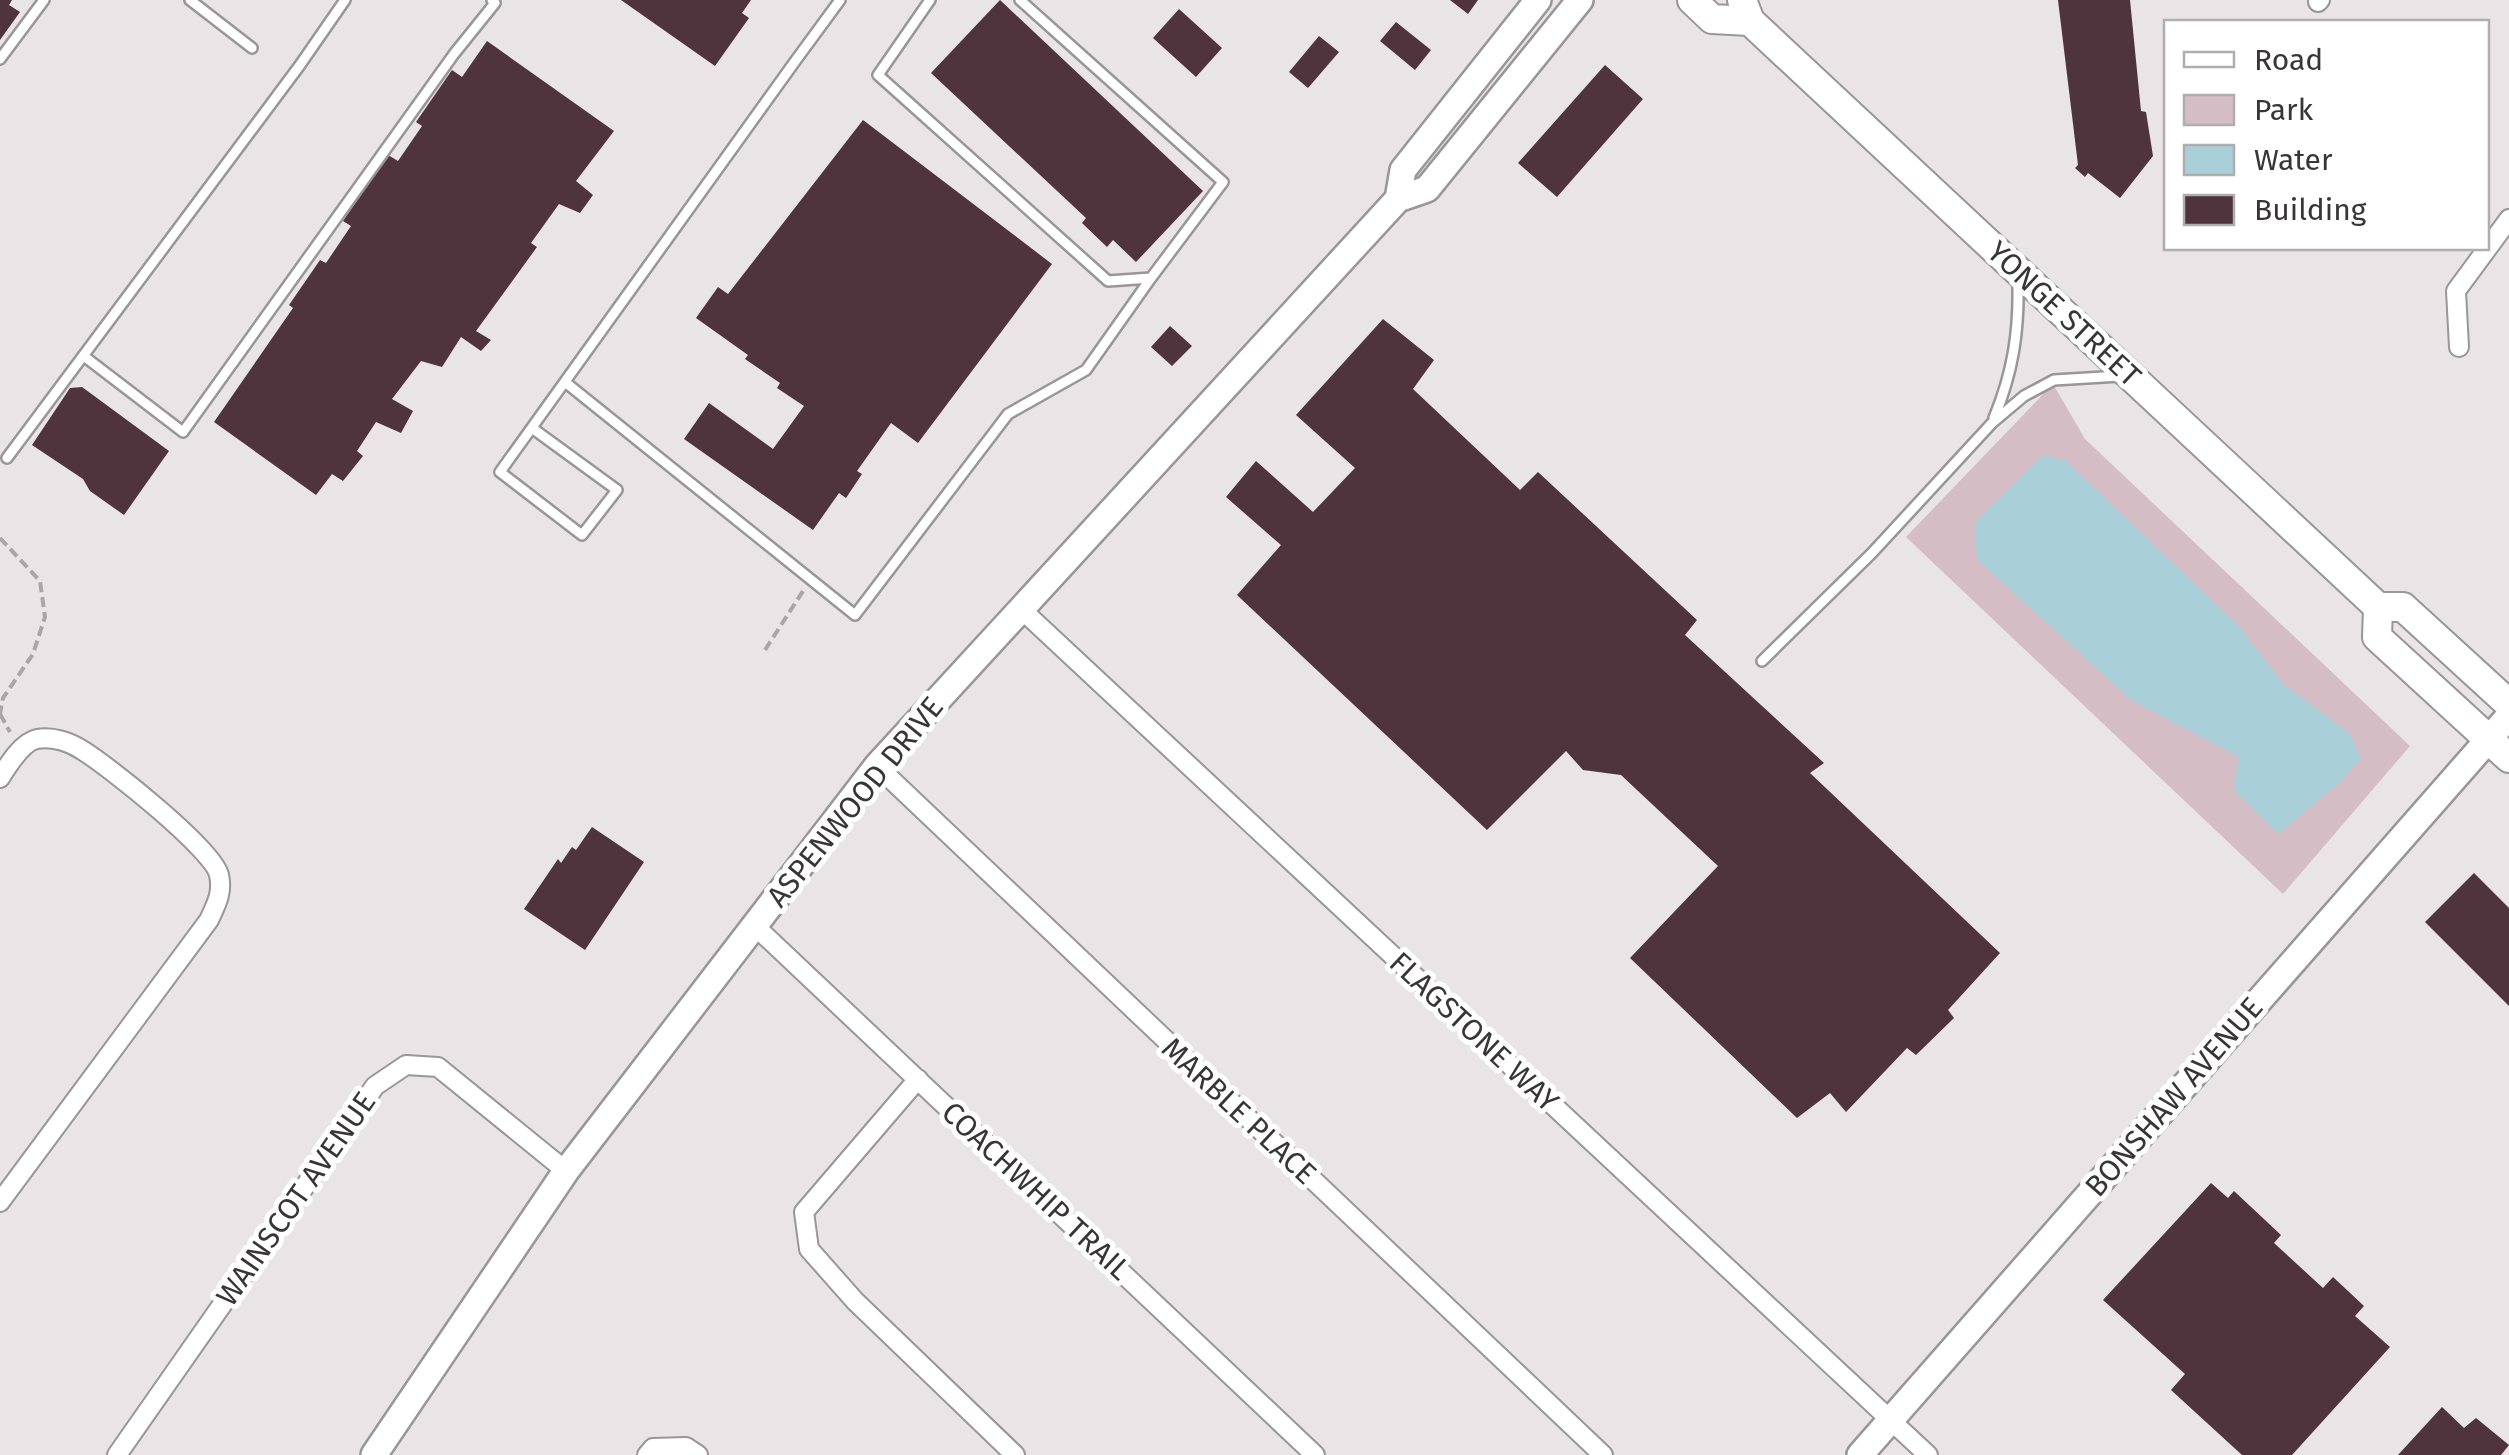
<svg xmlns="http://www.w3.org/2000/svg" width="2509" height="1455" viewBox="0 0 2509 1455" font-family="'Fira Sans',sans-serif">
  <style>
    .green { fill: #d4bdc4 }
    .water { fill: #a9d0d8 }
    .building { fill: #4f333d }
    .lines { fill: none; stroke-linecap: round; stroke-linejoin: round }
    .lane-casing { stroke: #9a9596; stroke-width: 14 }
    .street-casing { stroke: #9a9596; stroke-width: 22 }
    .secondary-casing { stroke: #9a9596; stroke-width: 30 }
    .primary-casing { stroke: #9a9596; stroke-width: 32 }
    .path { stroke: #aaa6a8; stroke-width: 4; stroke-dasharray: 10 5; stroke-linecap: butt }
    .lane { stroke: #fff; stroke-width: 9 }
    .street { stroke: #fff; stroke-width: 18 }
    .secondary { stroke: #fff; stroke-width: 25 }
    .primary { stroke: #fff; stroke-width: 28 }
    .labels { text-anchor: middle; stroke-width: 10; stroke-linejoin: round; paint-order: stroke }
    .street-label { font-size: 30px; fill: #373535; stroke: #fff }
  </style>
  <rect width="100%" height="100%" fill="#e9e4e6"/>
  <!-- green -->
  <path class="green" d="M2053,384l32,55 325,307 -127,148 -377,-357z"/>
  <!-- water -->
  <path class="water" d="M2043,455l22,5 175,167 43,57 66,49 12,25 -20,23 -63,53 -42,-42 -2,-9 5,-26 -109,-58 -153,-140 -2,-37z"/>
  <!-- building -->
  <path class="building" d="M0,0h12l-3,5 11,7 -20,28z
    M621,0h130l-9,13 7,5 -34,48z
    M1000,0l203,191 -67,71 -23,-22 -6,7 -25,-24 4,-5 -155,-145z
    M1450,0h28l-10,14z
    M2058,0h72l11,111 5,1 7,44 -33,42 -32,-25 -3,4 -10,-9 3,-3z
    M1179,9l43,39 -26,29 -43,-39z
    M1396,22l35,28 -16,20 -35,-29z
    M1319,36l20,16 -31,36 -19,-16z
    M487,41l127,90 -38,50 17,14 -13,18 -21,-9 -28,39 6,4 -61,84 15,9 -10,11 -20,-14 -19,30 -21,-6 -29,38 21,12 -12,22 -25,-11 -19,29 6,5 -20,25 -11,-7 -16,21 -102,-73 79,-114 -4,-3 31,-45 6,3 25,-37 -8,-5 45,-66 10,6 24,-35 -6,-4 36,-52 10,7z
    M1605,65l38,34 -86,98 -39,-34z
    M863,120l189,144 -134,179 -27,-20 -34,48 5,3 -16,24 -7,-5 -26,37 -129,-91 25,-36 64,46 31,-43 -27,-18 3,-5 -35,-24 3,-4 -52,-37 22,-31 10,7z
    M1383,319l51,41 -21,29 107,101 18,-18 159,148 -12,15 139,128 -14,10 190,180 -52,57 6,8 -38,37 -9,-7 -61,64 -16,-19 -33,25 -167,-160 88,-92 -97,-91 -38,-5 -17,-19 -79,79 -250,-235 44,-50 -55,-48 30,-36 57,51 42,-44 -59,-53z
    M1170,326l22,20 -20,20 -21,-19z
    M82,387l87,64 -45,64 -34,-24 -7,-12 -51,-34 38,-57z
    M592,827l52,35 -59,88 -61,-41 34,-50 3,4 11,-16 4,3z
    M2474,873l35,35v98l-84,-84z
    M2211,1183l17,15 6,-7 47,44 -7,8 49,45 10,-11 31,29 -9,10 35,31 -98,108h-50l-71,-65 14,-16 -82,-74z
    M2442,1407l22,21 12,-10 33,27 -8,10h-103z"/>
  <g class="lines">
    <defs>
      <path id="lane" d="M190,0l62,48
        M930,0l-52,75 230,206 43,-3 72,-96 -203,-182
        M0,59l44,-59
        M85,357l98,75 271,-378 41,-51 -3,-3
        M565,382l290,233 153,-201 78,-44 65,-92
        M1994,418c19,-46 25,-86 24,-135
        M532,428l85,62 -35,45 -82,-63 296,-412 44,-60
        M7,458l293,-393 45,-65
        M1762,661l110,-108 120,-130 32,-27 30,-16 66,-4"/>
      <path id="street" d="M2318,2l2,-2
        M2459,347l-3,-56 53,-72
        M1020,608l908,847
        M877,766l726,689
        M0,778c8,-13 22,-36 37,-39 15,-3 33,3 45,11 25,15 132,100 137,125 4,18 -3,30 -10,45l-209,282
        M756,927l559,528
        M918,1079l-114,133 5,37 46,52 160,154
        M117,1455l258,-369 31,-21 32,2 128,104
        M647,1455l6,-7 33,-1 12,8"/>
      <path id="secondary" d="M1398,199l5,-29 135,-170
        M374,1455l192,-284 311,-405 521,-567 29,-10 153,-189
        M1860,1455l649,-739"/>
      <path id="primary" d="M1692,0l20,19 38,2
        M1742,0l8,21 628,586h25l106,97
        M2378,607l-1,30 132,121"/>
    </defs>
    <!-- lane casing -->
    <use href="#lane" class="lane-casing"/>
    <!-- street casing -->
    <use href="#street" class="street-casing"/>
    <!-- secondary casing -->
    <use href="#secondary" class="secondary-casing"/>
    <!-- primary casing -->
    <use href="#primary" class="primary-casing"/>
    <!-- path -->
    <path class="path" d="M0,538l40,43 5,36 -12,37 -30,44 -3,16
      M765,650l38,-59
      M0,714l10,18"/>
    <!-- lane -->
    <use href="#lane" class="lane"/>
    <!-- street -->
    <use href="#street" class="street"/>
    <!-- secondary -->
    <use href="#secondary" class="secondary"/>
    <!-- primary -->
    <use href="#primary" class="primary"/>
  </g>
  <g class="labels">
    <!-- street labels -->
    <g class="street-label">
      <text transform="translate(2064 314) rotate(43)" y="10">YONGE STREET</text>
      <text transform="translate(855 802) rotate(-51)" y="10">ASPENWOOD DRIVE</text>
      <text transform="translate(1474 1032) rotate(43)" y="10">FLAGSTONE WAY</text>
      <text transform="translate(2174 1097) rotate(-49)" y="10">BONSHAW AVENUE</text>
      <text transform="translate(1239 1111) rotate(43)" y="10">MARBLE PLACE</text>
      <text transform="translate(1036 1191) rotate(43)" y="10">COACHWHIP TRAIL</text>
      <text transform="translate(296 1199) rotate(-55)" y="10">WAINSCOT AVENUE</text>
    </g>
  </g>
  <!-- legend -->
  <rect x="2164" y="20" width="325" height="230" fill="#ffffff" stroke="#afaeae" stroke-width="2.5"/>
  <rect x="2184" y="52" width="50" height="15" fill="#ffffff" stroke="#afaeae" stroke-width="2.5"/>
  <text x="2254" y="70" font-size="30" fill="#373535">Road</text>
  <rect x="2184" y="95" width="50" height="30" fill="#d4bdc4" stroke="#afaeae" stroke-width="2.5"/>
  <text x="2254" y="120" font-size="30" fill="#373535">Park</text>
  <rect x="2184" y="145" width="50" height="30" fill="#a9d0d8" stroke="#afaeae" stroke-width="2.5"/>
  <text x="2254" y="170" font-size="30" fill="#373535">Water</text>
  <rect x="2184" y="195" width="50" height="30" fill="#4f333d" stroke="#afaeae" stroke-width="2.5"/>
  <text x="2254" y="220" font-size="30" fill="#373535">Building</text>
</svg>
